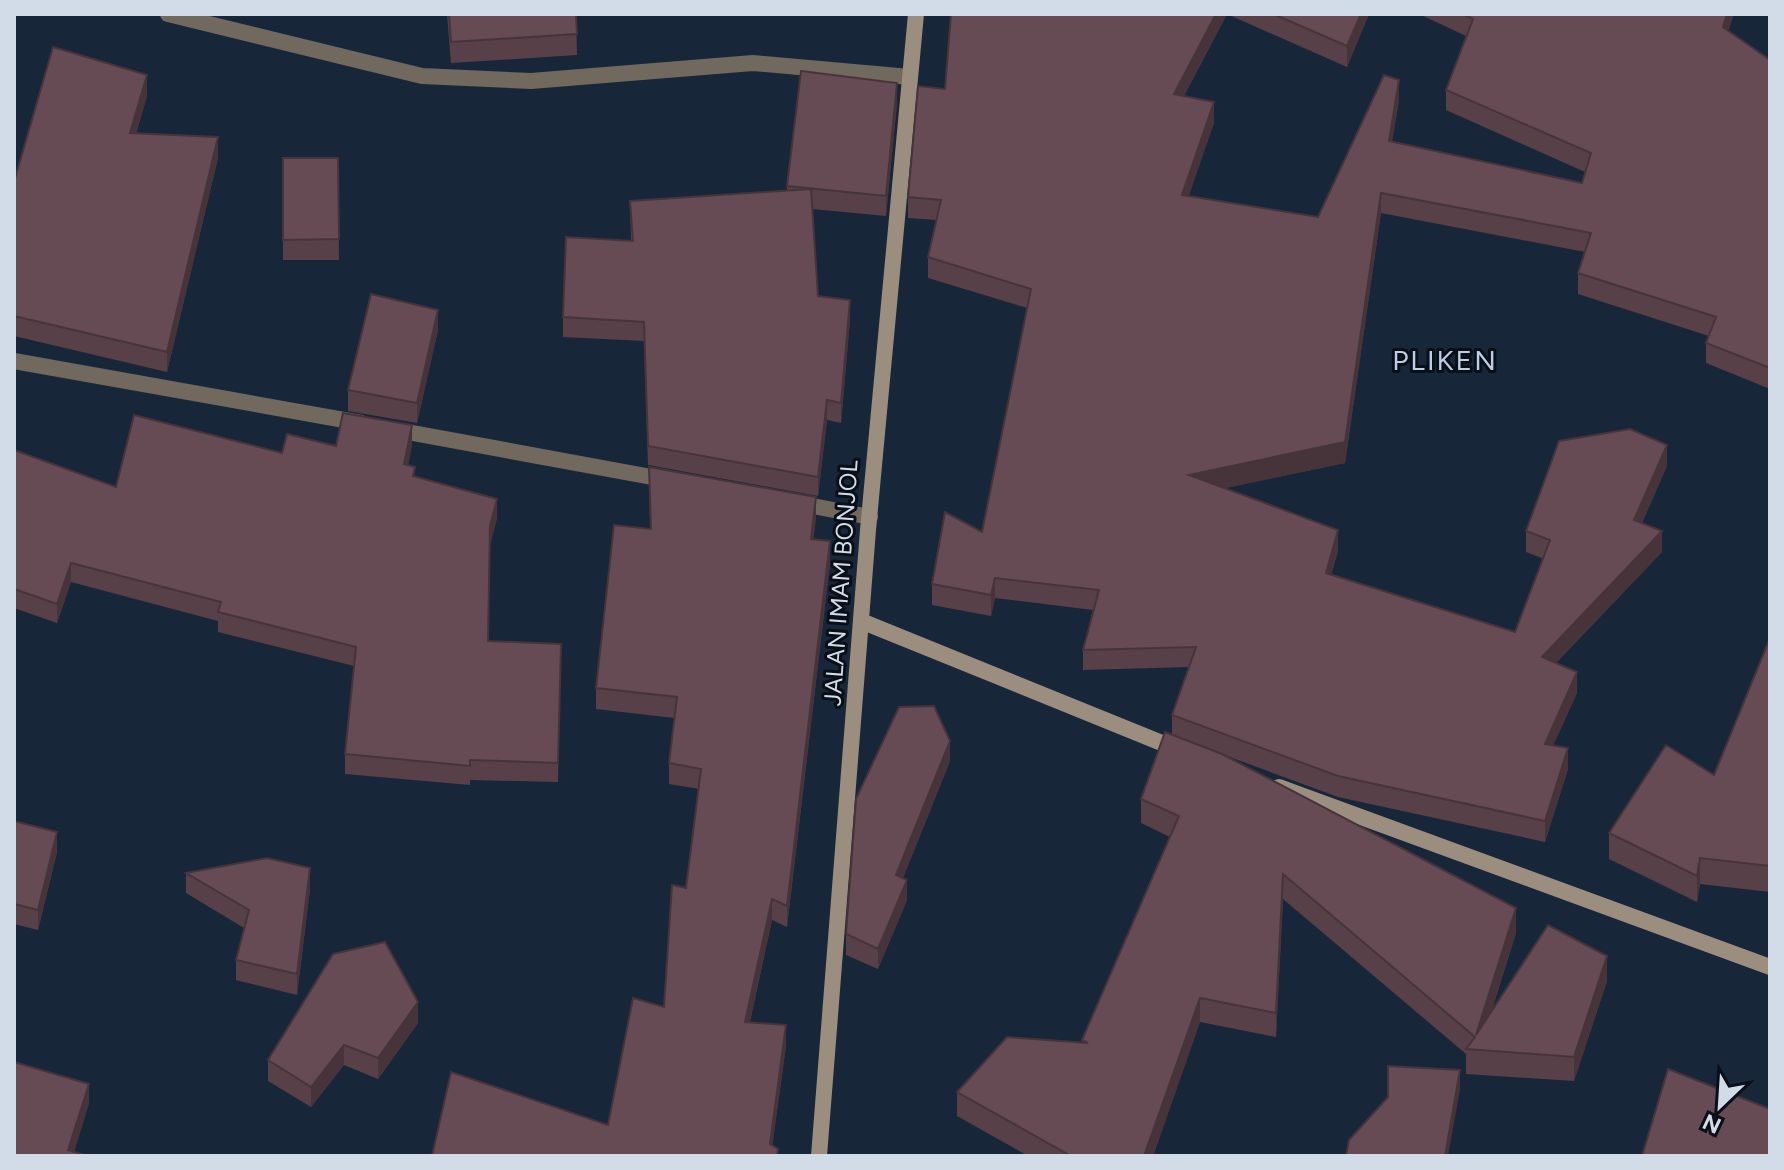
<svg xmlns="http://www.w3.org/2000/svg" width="1784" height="1170" viewBox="0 0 1784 1170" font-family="Figtree,sans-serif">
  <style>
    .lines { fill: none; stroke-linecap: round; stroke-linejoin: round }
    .street { stroke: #71685e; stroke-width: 16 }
    .secondary { stroke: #9c8e7e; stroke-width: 16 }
    .wall { fill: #584048 }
    .shaded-wall { fill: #47343b }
    .building { fill: #664a54; stroke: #47343b; stroke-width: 2 }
    .labels { text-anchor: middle; stroke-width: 6; stroke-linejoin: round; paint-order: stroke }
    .street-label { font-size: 24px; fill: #d2dce9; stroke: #080f17 }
    .quarter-label { font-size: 28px; letter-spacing: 2px; fill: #bbcde7; stroke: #080f17 }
  </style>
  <rect width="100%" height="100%" fill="#172639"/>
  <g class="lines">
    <!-- street -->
    <path class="street" d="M168,14l254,62 109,5 222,-18 157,14
      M14,361l347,62
      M391,429l277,51
      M797,503l73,14"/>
    <!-- secondary -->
    <path class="secondary" d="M861,621l318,129
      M1279,787l491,180
      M819,1156l49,-626 48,-516"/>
  </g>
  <!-- wall -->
  <path class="wall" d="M447,14h129l1,41 -126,8z
    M951,14h418l-22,53 -120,-53 -43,82 30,27 -26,73 130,21 81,-117 -7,41 190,42 3,-11 -139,-62v-20l20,-54 -47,-22h315l-6,17 42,29v329l-64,-26v-20l3,-7 -131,-42v-21l7,-21 -204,-39 -36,250 -121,25 114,63 -7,24 184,57 29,-73 -18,-7v-21l141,-65 -25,57 20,29 -106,111 21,30 -24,52 15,24 -23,73 -207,-45 -111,-41 289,177 -25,80 116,-32 -33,100 -108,-7v-20l-183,-155 -7,138 -76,-15 -47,134h-125l-71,-40v-24l125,-50 88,-205 -29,-14v-24l31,-64v-20l17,-48 -106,3v-20l10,-40 -98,-12 -4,18 -59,-11v-21l50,-52 45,-224 -99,-30v-21l8,-37 -28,-2v-21l37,-108z
    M147,96l-11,38 82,24 -51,214 -153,-36v-154z
    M897,103l-11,113 -74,-7 6,87 32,24 -9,103 -14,-3 -9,76 -170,-31 -4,-124 -81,-4v-20l68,-76 -1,-40 157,-10v-5z
    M283,158h55l1,102h-56z
    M438,330l-21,93 -69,-12v-21z
    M412,445l-4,20 7,11 82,42 -7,27 -2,96 73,3 -3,138 -88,-2v5l-125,-11v-20l9,-88 -136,-34v-11l-147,-39 -14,41 -43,-15v-158l102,37 166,-34 54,-7z
    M649,467l167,51 -3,21 17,24 -43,364 -15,-7 -22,102 36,24 -14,100 6,10 -170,-31 56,-118 22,-119 13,-99 -30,-5v-21l5,-45 -78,-9v-21l54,-159z
    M1770,638v254l-70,-8 -3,18 -88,-43v-26l105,-58z
    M950,761l-47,117 4,22 -29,69 -32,-14v-21z
    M14,821l43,31 -19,78 -24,-6z
    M186,873l124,16 -13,106 -61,-15v-20l8,-32 -58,-35z
    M418,1023l-40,56 -34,-14 -33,42 -43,-26v-21z"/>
  <!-- shaded-wall -->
  <path class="shaded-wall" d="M1216,14h11l-53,100v-20z
    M1361,14h8l-22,53v-21z
    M1727,14h7l-11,33v-20z
    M147,75v21l-17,58v-21z
    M1399,80v20l-10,61v-20z
    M897,83v20l-11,113v-20z
    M1214,102v21l-32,93v-21z
    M218,137v21l-51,214v-20z
    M1381,193v20l-36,250 -156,33v-21z
    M850,300v20l-9,103v-20z
    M438,310v20l-21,93v-20z
    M827,400v20l-9,76v-19z
    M412,425v20l-8,38v-19z
    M1667,445v21l-33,74v-20z
    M816,497v21l-5,42v-21z
    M497,499v19l-7,27v-19z
    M1338,530v21l-12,42v-20z
    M1662,531v21l-120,125v-20z
    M830,541v22l-43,364v-21z
    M71,563v19l-14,41v-19z
    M995,578v20l-4,18v-21z
    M1577,672v21l-32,71v-20z
    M950,741v20l-54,134v-20z
    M1568,748v21l-23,73v-21z
    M57,832v20l-19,78v-20z
    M1700,858v26l-3,18v-26z
    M310,868v21l-13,106v-21z
    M1283,874v25l-7,138v-24z
    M907,880v20l-29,69v-20z
    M772,899v21l-27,123v-21z
    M1516,908v25l-37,117 -3,-15z
    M1607,956v25l-33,100v-24z
    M1200,998v24l-47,134h-9z
    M418,1002v21l-40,56v-21z
    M786,1025v21l-15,110 -1,-12z
    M344,1045v20l-33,42v-20z
    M1460,1070v20l-12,66h-3z
    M89,1084v20l-16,52 -5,-6z"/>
  <!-- building -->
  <path class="building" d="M449,14h127l1,20 -126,8z
    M951,14h265l-42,80 40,8 -32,93 136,22 66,-142 15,5 -10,61 193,42 9,-30 -145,-63 27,-71 -10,-5h264l-4,13 47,33v308l-64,-25 10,-26 -138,-44 13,-40 -210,-40 -36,249 -156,33 149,55 -12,43 189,59 35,-92 -24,-9 33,-90 71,-12 37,16 -33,75 28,11 -120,126 35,15 -32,72 23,4 -23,73 -207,-45 -166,-61 24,-68 -113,3 16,-60 -104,-12 -4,17 -59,-11 13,-72 37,20 49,-243 -103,-32 13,-57 -33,-3 10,-111 27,3z
    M1273,14h88l-14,32z
    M53,47l94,28 -17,58 88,4 -51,215 -153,-36v-134z
    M801,71l96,12 -11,113 -99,-10z
    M283,158h55l1,81 -56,1z
    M811,189l7,107 32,4 -9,103 -14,-3 -9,77 -170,-31 -4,-124 -81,-5 3,-80 67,4 -3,-40z
    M371,294l67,16 -21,93 -69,-13z
    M343,413l69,12 -8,39 11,3 -2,9 84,23 -7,27 -2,115 73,3 -3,119 -88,-3v6l-125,-12 11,-107 -138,-35 3,-10 -150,-39 -14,41 -43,-15v-139l102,37 18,-72 148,38 5,-19 49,12z
    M649,467l167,30 -5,42 19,2 -43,365 -15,-7 -27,123 41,3 -16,119 8,5 -1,7h-345l19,-84 157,53 25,-127 31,9 8,-122 14,3 15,-119 -32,-6 8,-66 -81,-9 18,-163 37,4z
    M1770,638v228l-70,-8 -3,18 -88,-43 57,-88 48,30z
    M934,706l16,35 -54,134 11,5 -29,69 -32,-15 10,-135 43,-92z
    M1165,732l57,22 294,154 -40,127 72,-110 59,31 -33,101 -108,-8 9,-12 -192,-163 -7,139 -76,-15 -56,158h-73l-114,-64 50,-55 81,6 -6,-3 97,-224 -38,-17z
    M14,821l43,11 -19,78 -24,-6z
    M267,858l43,10 -13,106 -61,-14 13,-50 -63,-37z
    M385,942l33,60 -40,56 -34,-13 -33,42 -43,-27 65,-106z
    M14,1062l75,22 -21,66 20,6h-74z
    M1388,1066l72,4 -15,86h-99l3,-16 39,-43z
    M1668,1069l102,40v47h-128z"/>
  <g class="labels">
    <!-- street labels -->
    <g class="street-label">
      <text transform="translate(841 583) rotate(-86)" y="8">JALAN IMAM BONJOL</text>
    </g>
    <!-- quarter labels -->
    <g class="quarter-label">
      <text x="1445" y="370">PLIKEN</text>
    </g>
  </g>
  <!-- border -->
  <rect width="1784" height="1170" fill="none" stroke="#d2dce9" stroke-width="32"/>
  <!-- north arrow -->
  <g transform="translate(1720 1106) rotate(205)" stroke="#080f17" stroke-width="6" paint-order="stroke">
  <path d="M0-6L14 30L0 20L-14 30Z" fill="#d2dce9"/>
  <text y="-12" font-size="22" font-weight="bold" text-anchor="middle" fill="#d2dce9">N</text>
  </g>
</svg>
